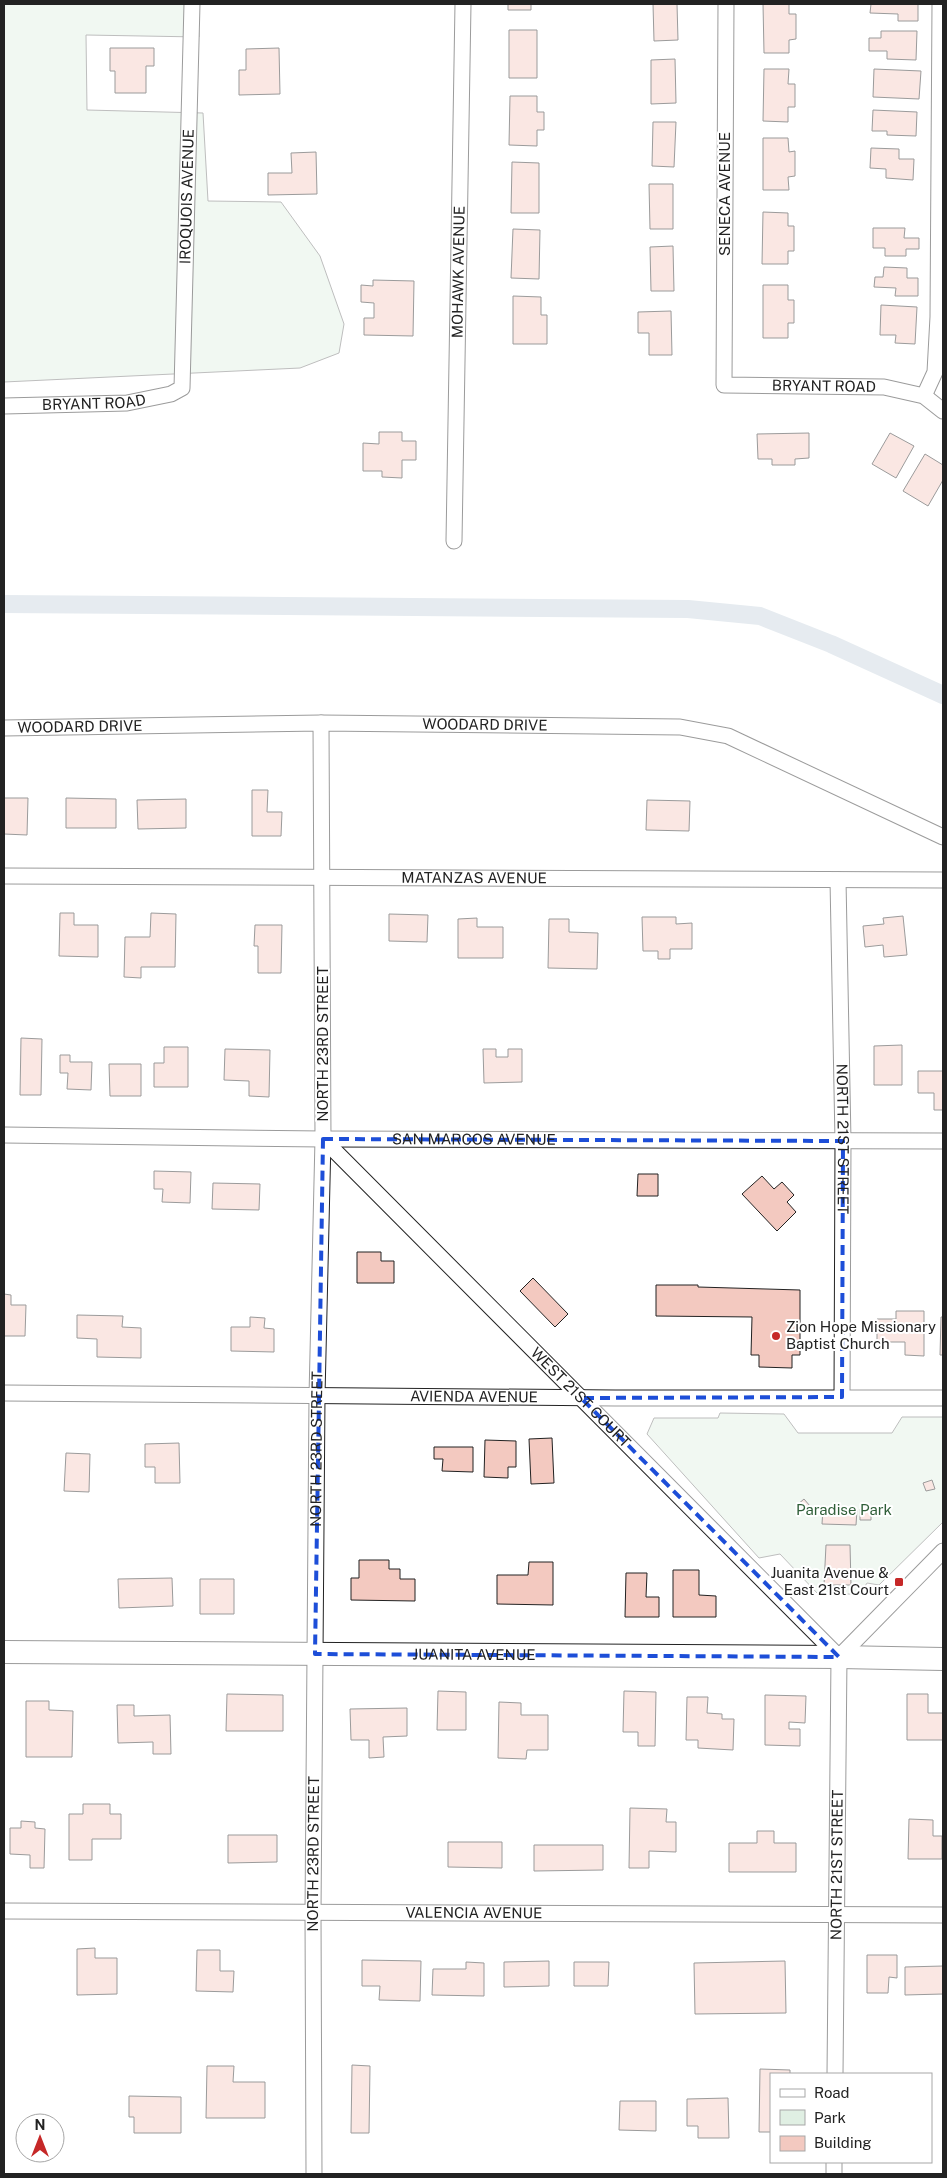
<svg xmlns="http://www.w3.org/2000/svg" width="947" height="2178" viewBox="0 0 947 2178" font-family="'Public Sans',sans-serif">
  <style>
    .green { fill: #e0efe3; stroke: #6f6f6f }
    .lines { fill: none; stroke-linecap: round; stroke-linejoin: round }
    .canal { stroke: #c7d3dd; stroke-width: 18 }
    .building { fill: #f3c9c0; stroke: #222 }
    .street-casing { stroke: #222; stroke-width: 17 }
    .secondary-casing { stroke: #222; stroke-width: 24 }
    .street { stroke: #fff; stroke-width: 15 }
    .secondary { stroke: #fff; stroke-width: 22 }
    .marked { fill: none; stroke: #1d4ed8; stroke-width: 4; stroke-dasharray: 10 6; stroke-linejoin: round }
    .poi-dot { fill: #c62828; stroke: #fff; stroke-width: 2 }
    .labels { text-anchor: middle; stroke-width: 4; stroke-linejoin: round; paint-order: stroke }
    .street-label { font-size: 15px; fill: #222; stroke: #fff }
    .poi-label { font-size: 15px; fill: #222; stroke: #fff; text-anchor: start }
    .park-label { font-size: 15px; fill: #2f5e38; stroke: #fff }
  </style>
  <rect width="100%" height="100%" fill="#fff"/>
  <!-- green -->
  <path class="green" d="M4,4h193l2,33 -113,-2 1,75 116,3 5,88 73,1 39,54 24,68 -5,29 -39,15 -296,14z
    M720,1413l64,1 14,19h94l10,-16h41v105l-64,63 -12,-2 -7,11h-42l-38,-40 -21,4 -112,-124 7,-16h64z"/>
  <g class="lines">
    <!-- canal -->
    <path class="canal" d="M4,604l684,5 72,7 71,28 112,51"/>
  </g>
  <!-- building -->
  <path class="building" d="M508,4h23v6h-23z
    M653,4h24l1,36 -24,1z
    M763,4h26v10h7v25l-7,1v13h-25z
    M871,4h47v17h-20v-7l-28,-1z
    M509,30h28v48h-28z
    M881,31h36l-1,29 -29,-1v-8h-18v-13h12z
    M110,48h44v18h-8v27h-31v-22h-5z
    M279,48l1,46 -41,1v-25h7v-21z
    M675,59l1,44 -25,1v-44z
    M764,69h25l-1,15h7v23h-7v15l-25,-1z
    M874,69l47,2 -2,28 -46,-2z
    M510,96h27v16h7v18h-7v16l-28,-1z
    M873,110l44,2 -1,24 -29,-1v-4h-15z
    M653,122h23l-2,45 -22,-1z
    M763,138h25l1,14 6,-1v25l-7,1 1,13h-26z
    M871,148l28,1v10h15l-1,21 -27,-2v-9l-16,-1z
    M316,152l1,42 -49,1v-22h24l-1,-20z
    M512,162l27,1v50h-28z
    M649,184h24v45h-23z
    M763,212l25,1v13h6v25h-6v13h-26z
    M873,228h32l-1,10h15v11h-13v7h-21v-8h-12z
    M513,229l27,1 -1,49 -28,-1z
    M673,246l1,45h-23l-1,-44z
    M884,267l23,1v10h11v18h-23l1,-8 -22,-1 1,-10h8z
    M373,280l41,1 -1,55 -49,-1v-17h10v-15l-13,-1v-17l12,1z
    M763,285h25v15h6v23h-6v15h-25z
    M513,296l28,1v18h6v29h-34z
    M881,305l36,2 -2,37 -20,-1 1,-8h-16z
    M671,311l1,44h-23v-22h-11v-21z
    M379,432h23v9h14v19h-14v18l-20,-1v-6h-19v-28l16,1z
    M809,433v25l-14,1v6h-23v-6h-14l-1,-25z
    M890,433l24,13 -18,32 -24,-14z
    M925,454l18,11v15l-15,26 -25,-15z
    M252,790h16l-1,22h15l-1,24h-29z
    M4,798h24l-1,37 -23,-1z
    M66,798l50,1v29h-50z
    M186,799v29l-48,1 -1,-29z
    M647,800l43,1 -1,30 -43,-1z
    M60,913h14v12h24v32l-39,-1z
    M151,913l25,1 -1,53h-34v11l-17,-1 1,-40h25z
    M389,914l39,1 -1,27 -38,-1z
    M903,916l4,39 -23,2 -1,-12 -18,2 -2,-21 21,-2 -1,-6z
    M642,917h34v7l16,-1v26h-22v10h-12v-8h-15z
    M477,918v9h26v31h-45v-39z
    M549,919h20v13l29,1 -1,36 -49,-1z
    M255,925h27l-1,48h-23v-27h-4z
    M21,1038l21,1 -1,56h-21z
    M902,1045v40h-28v-39z
    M164,1047h24v40h-34v-24h10z
    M225,1049l45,1 -1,47 -20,-1v-15l-25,-1z
    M483,1049h13v8h12v-8h14v33l-38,1z
    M60,1055h10v7h22l-1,28 -24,-1 1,-16h-8z
    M109,1064h32v32h-31z
    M918,1071h25v39h-9v-17h-16z
    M154,1171l37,1 -1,31 -28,-1 1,-13h-9z
    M638,1174h20v22h-21z
    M762,1176l12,13 8,-7 12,13 -7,7 9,10 -19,19 -35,-37z
    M213,1183l47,1 -1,26 -47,-1z
    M357,1252h24v9h13v22h-37z
    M533,1278l35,36 -13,13 -35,-36z
    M656,1285h42v2l102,3v65h-8v13l-33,-1v-12h-8l1,-38 -96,-1z
    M4,1294l7,1v10h15l-1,31h-21z
    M896,1311h28v45l-19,-1v-13h-28v-23h19z
    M77,1315l46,1 -1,11 19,1v30l-44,-1v-18l-20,-1z
    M250,1317l15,1 -1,10 10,1v23l-43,-1v-24h19z
    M941,1317h2v38h-3z
    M552,1438l2,45 -23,1 -2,-45z
    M485,1440l31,1v26h-8v11l-24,-1z
    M179,1443l1,40h-25v-16h-10v-23z
    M434,1447h39v25l-31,-1 1,-12h-9z
    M66,1453l24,1 -1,38 -25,-1z
    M932,1480l3,9 -9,2 -3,-8z
    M804,1499l6,7 -7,6 -6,-7z
    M823,1508l34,2 -1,15 -34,-1z
    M860,1509h11v11h-11z
    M826,1545h24l1,40h-27z
    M359,1560h30v9h11v10h15v22l-64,-1v-22h8z
    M529,1562h24v43l-56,-1v-29h31z
    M673,1570h26v25l17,1v21h-43z
    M626,1573h21l-1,24h13v20h-34z
    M172,1578l1,28 -54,2 -1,-29z
    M200,1579h34v35h-34z
    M438,1691l28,1v38h-29z
    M624,1691l32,1 -1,54h-17v-14h-15z
    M227,1694l56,1v36h-57z
    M907,1694h21v19h15v27h-36z
    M765,1695l41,1 -1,27 -16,-1v7h11v17l-35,-1z
    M687,1697h21l-1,16 15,1v5h12l-1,31 -35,-2v-8h-12z
    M26,1701h23v9l24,1 -1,46h-46z
    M499,1702l22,1v12h27v35h-21l-1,9 -28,-1z
    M117,1705h17v11l36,-1 1,39h-18v-12l-35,1z
    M407,1708v28l-24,1 1,20 -15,1v-18h-18l-1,-31z
    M83,1804h27v10h11v25h-29v21h-23v-46h14z
    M630,1808l37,1 -1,13h10v30l-27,-1v17h-20z
    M909,1819l24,1v16h9v23h-34z
    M21,1821l14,1v6l10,1 -1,39h-14v-13l-20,-1v-26h11z
    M757,1831h17v12h22v29h-67v-29h28z
    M228,1835h49v27l-49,1z
    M448,1842h54v26l-54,-1z
    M534,1845h69v25l-69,1z
    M95,1948v10h22v36l-40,1v-46z
    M197,1950h23v21h14l-1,21 -37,-1z
    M867,1955h30v23l-8,-1 -1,16h-21z
    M362,1960l59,1 -1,40 -41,-1 1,-14h-18z
    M549,1961v25l-45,1v-25z
    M785,1961l1,52 -91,1 -1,-51z
    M466,1962l18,1v33l-52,-1 1,-26h33z
    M574,1962h35l-1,24h-34z
    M943,1966v28l-38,1v-28z
    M352,2065l18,1 -1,67h-18z
    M207,2066h27l-1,16h32v36h-59z
    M760,2069l30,1v4h-19v58h-12z
    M129,2096l52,1v36h-47v-16h-5z
    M728,2098l1,40h-31v-12h-11v-27z
    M620,2101h36v30l-37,-1z"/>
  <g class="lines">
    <defs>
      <g id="street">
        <path id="s1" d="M726,4l-2,381 160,2 40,9 19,15"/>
        <path d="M924,396l11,-24 3,-55 2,-313"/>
        <path id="s2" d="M4,406l123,-3 44,-9 11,-6 10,-384"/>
        <path id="s3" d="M454,541l9,-537"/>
        <path id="s4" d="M4,728l317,-5 359,4 48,9 215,101"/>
        <path id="s5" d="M4,876l939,4"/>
        <path id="s6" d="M838,880l5,261 -1,256"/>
        <path id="s7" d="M4,1135l319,4 620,2"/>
        <path id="s8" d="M323,1139l516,518"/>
        <path id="s9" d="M4,1393l611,5h328"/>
        <path d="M839,1657l104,-106"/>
        <path id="s10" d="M4,1911l939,4"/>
        <path id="s11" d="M835,2074l4,-417"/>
        <path id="s12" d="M314,2174l-1,-261 4,-517 6,-257 -2,-416"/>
        <path d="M834,2174v-12"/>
      </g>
      <g id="secondary">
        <path id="s13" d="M4,1652l835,5 104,2"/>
      </g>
    </defs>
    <!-- street casing -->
    <use href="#street" class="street-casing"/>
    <!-- secondary casing -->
    <use href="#secondary" class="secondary-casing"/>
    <!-- street -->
    <use href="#street" class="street"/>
    <!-- secondary -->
    <use href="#secondary" class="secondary"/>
  </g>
  <!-- marked area -->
  <path d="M0 0H947V2178H0ZM323,1139l520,2 -1,256 -261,1 258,259 -524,-3z" fill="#fff" fill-opacity=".55" fill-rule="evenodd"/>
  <path class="marked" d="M323,1139l520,2 -1,256 -261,1 258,259 -524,-3z"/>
  <!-- markers -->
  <g class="poi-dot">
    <circle cx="776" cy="1336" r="5"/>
    <rect x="894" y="1577" width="10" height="10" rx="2.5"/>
  </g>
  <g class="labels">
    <!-- street labels -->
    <g class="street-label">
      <text transform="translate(725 194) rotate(-90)" y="5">SENECA AVENUE</text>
      <text dy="5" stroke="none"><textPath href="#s2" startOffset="372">IROQUOIS AVENUE</textPath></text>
      <text dy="5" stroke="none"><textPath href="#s3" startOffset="269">MOHAWK AVENUE</textPath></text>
      <text dy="5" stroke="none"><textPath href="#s1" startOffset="481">BRYANT ROAD</textPath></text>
      <text dy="5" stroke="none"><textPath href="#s2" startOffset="90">BRYANT ROAD</textPath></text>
      <text dy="5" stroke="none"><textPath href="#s4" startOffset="481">WOODARD DRIVE</textPath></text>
      <text dy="5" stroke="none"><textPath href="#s4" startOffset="76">WOODARD DRIVE</textPath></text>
      <text dy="5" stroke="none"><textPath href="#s5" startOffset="470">MATANZAS AVENUE</textPath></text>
      <text transform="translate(323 1044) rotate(-90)" y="5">NORTH 23RD STREET</text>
      <text dy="5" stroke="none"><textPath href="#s6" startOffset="259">NORTH 21ST STREET</textPath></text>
      <text dy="5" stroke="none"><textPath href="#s7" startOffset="470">SAN MARCOS AVENUE</textPath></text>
      <text dy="5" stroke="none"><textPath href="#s9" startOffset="470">AVIENDA AVENUE</textPath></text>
      <text dy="5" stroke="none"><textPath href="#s8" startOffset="365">WEST 21ST COURT</textPath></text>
      <text dy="5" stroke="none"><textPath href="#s12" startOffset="725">NORTH 23RD STREET</textPath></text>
      <text dy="5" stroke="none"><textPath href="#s13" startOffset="470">JUANITA AVENUE</textPath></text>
      <text dy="5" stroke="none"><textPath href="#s12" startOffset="320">NORTH 23RD STREET</textPath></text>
      <text dy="5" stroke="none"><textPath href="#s11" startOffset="209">NORTH 21ST STREET</textPath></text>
      <text dy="5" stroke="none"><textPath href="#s10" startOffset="470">VALENCIA AVENUE</textPath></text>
    </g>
    <!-- poi labels -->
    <g class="poi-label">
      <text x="786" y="1332">Zion Hope Missionary<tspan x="786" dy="17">Baptist Church</tspan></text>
      <text x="889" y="1578" text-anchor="end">Juanita Avenue &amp;<tspan x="889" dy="17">East 21st Court</tspan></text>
    </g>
    <!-- park labels -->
    <g class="park-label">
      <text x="844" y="1515">Paradise Park</text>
    </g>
  </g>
  <!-- border -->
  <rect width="947" height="2178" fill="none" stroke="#222222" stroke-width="10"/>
  <!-- legend -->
  <rect x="770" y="2073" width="162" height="90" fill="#ffffff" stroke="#a7a7a7"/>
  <rect x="780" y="2089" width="25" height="8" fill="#ffffff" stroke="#a7a7a7"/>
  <text x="814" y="2098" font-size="15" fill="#222222">Road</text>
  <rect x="780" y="2110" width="25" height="15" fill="#e0efe3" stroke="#a7a7a7"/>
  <text x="814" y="2123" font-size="15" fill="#222222">Park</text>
  <rect x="780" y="2136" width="25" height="15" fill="#f3c9c0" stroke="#a7a7a7"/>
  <text x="814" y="2148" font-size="15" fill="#222222">Building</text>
  <!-- north arrow -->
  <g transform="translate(40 2138)"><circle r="24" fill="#ffffff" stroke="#a7a7a7"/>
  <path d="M0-4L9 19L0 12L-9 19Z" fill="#c62828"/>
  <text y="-8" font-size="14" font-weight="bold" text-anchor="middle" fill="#222222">N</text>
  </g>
</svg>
